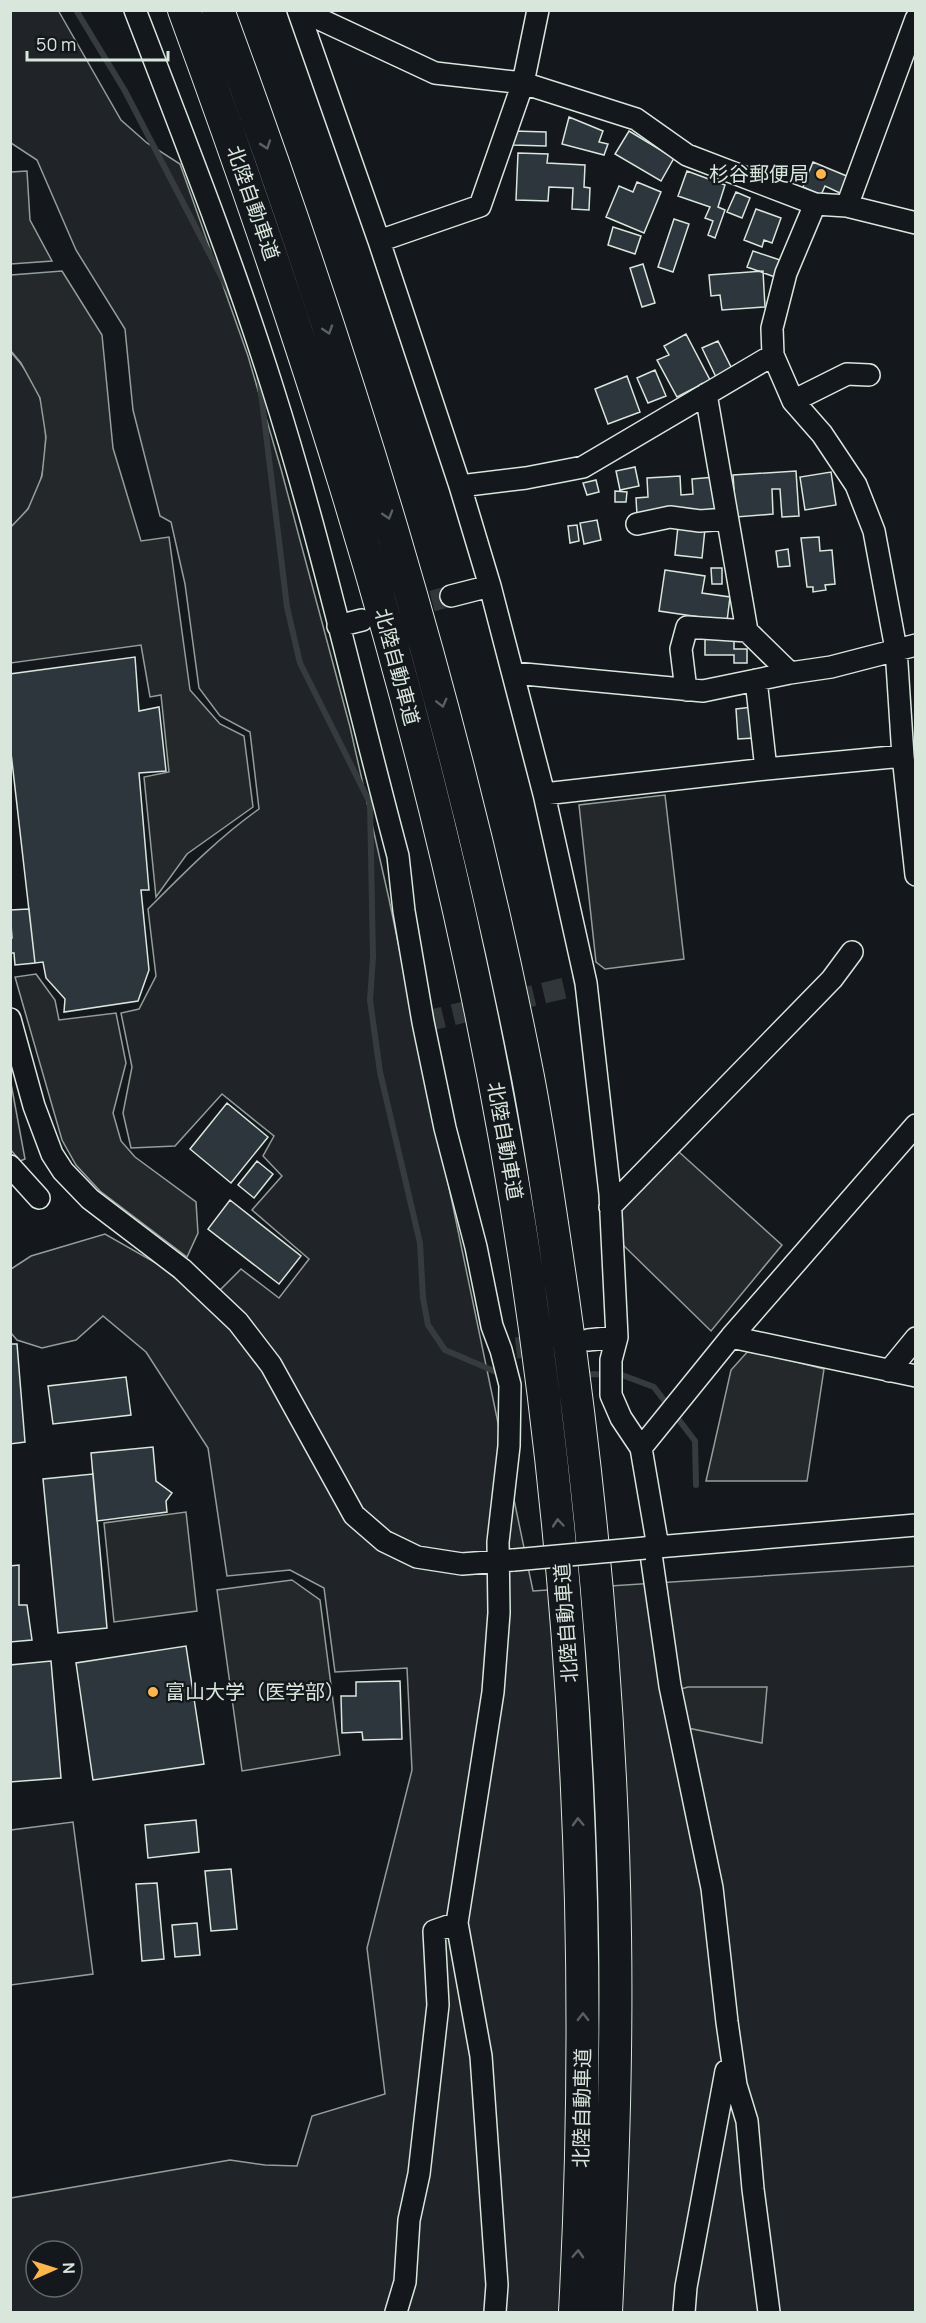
<svg xmlns="http://www.w3.org/2000/svg" width="926" height="2323" viewBox="0 0 926 2323" font-family="Manrope,'Noto Sans JP',sans-serif">
  <style>
    .green { fill: #202428; stroke: #939e99; stroke-width: 1.5; fill-rule: evenodd }
    .parking { fill: #24282b; stroke: #939e99; stroke-width: 1.5 }
    .lines { fill: none; stroke-linecap: round; stroke-linejoin: round }
    .stream { stroke: #363b3e; stroke-width: 6 }
    .building { fill: #2c363c; stroke: #d8e6dc; stroke-width: 1.5 }
    .minor-tunnel { stroke: #313739; stroke-width: 21; stroke-dasharray: 21 10; stroke-linecap: butt }
    .minor-casing { stroke: #d8e6dc; stroke-width: 24 }
    .highway-casing { stroke: #d8e6dc; stroke-width: 34 }
    .minor { stroke: #14181c; stroke-width: 21 }
    .highway { stroke: #14181c; stroke-width: 32 }
    .minor-bridge-casing { stroke: #d8e6dc; stroke-width: 24; stroke-linecap: butt }
    .minor-bridge { stroke: #14181c; stroke-width: 21 }
    .oneway { stroke: #59605f }
    .poi-dot { fill: #ffb74d; stroke: #14181c; stroke-width: 2 }
    .labels { text-anchor: middle; stroke-width: 4.5; stroke-linejoin: round; paint-order: stroke }
    .poi-label { font-size: 20px; fill: #d8e6dc; stroke: #14181c; text-anchor: end }
    .street-label { font-size: 20px; fill: #d8e6dc; stroke: #14181c }
  </style>
  <rect width="100%" height="100%" fill="#14181c"/>
  <!-- green -->
  <path class="green" d="M58,10l63,110 26,23 33,21 68,192 33,113 69,258 39,172 144,692 382,-25 1,746h-905v-114l219,-38 35,5 32,1 15,-50 73,-22 -18,-146 45,-178 -5,-102 -72,4 -11,-84 -34,-18 -63,6 -19,-128 -62,-96 -43,-36 -27,24 -34,8 -25,-8 -6,-7v-64l20,-13 74,-22 51,29 51,40 34,-34 38,29 30,-39 -57,-49 30,-34 -19,-20 11,-20 -52,-42 -47,52 -44,2 -8,-35 9,-46 -11,-54 18,-4 17,-33 -8,-67c35,-35 70,-71 111,-100l-9,-77 -30,-16 -21,-28 -14,-104 -14,-62 -11,-6 -27,-106 -8,-81 -49,-79 -39,-90 -26,-17v-132zM36,2251h36v36h-36z
    M10,351c12,13 24,30 30,47 10,31 7,86 -13,112 -5,6 -11,12 -16,17z
    M10,1078l15,81 -5,2 -9,-11z
    M73,1822l20,152 -82,11v-155z"/>
  <!-- parking -->
  <path class="parking" d="M27,171l3,49 22,41 -41,3v-92z
    M62,271l40,64 11,113 28,93 28,-4 21,153 30,34 24,12 9,71 -66,47 -31,43 -12,-120 25,-5 -8,-77 -11,2 -9,-52 -130,18v-136l17,-18 14,-33 4,-39 -6,-39 -19,-35 -10,-12v-76z
    M665,795l19,164 -79,10 -9,-7 -17,-157z
    M36,974l19,26 4,20 57,-7 10,50 -13,50 8,28 14,16 61,45 2,31 -11,24 -87,-66 -24,-26 -14,-25 -47,-163z
    M679,1152l103,93 -71,86 -88,-86 -1,-38z
    M749,1350l75,19 -17,112h-101l25,-111z
    M186,1512l11,99 -83,11 -10,-99z
    M292,1580l28,20 20,155 -98,16 -25,-181z
    M688,1687h79l-5,56 -79,-16 -6,-37z"/>
  <g class="lines">
    <!-- stream -->
    <path class="stream" d="M76,10l49,81 107,206
      M259,376l28,231 13,56 70,140 3,154 -3,43 10,72 40,171 3,55 5,27 17,25 56,24
      M584,1374l38,1 32,12 41,54 1,44"/>
  </g>
  <!-- building -->
  <path class="building" d="M569,117l34,14 -4,11 9,2 -4,11 -42,-11z
    M514,131l32,1v14l-33,-1z
    M629,131l45,27 -13,23 -46,-27z
    M518,153l30,1 -1,9 38,2 -1,22 6,1 -1,22 -17,-1 1,-21 -24,-1 -1,14 -32,-1z
    M813,162l36,15 -7,17 -17,-8 -4,9 -18,-8z
    M687,171l38,14 -7,22 7,3 -10,28 -7,-3 5,-14 -8,-3 5,-11 -32,-11z
    M637,182l24,10 -17,41 -38,-16 13,-31 14,6z
    M736,192l14,6 -8,20 -15,-6z
    M756,209l25,9 -9,25 -8,-3 -2,7 -18,-7z
    M674,219l15,5 -16,48 -15,-5z
    M613,227l28,9 -6,18 -27,-9z
    M753,251l27,9 -5,17 -28,-10z
    M643,264l12,39 -13,4 -12,-39z
    M763,271l2,36 -43,3 -2,-15 -9,1 -2,-21z
    M686,334l24,46 -33,17 -20,-37 12,-5 -5,-9z
    M718,341l14,28 -16,8 -14,-29z
    M655,370l11,26 -18,7 -11,-25z
    M627,376l13,36 -32,12 -13,-35z
    M635,467l4,19 -19,4 -4,-19z
    M796,471l3,45 -17,1 -2,-28h-8l1,25 -37,3 -3,-42z
    M831,472l5,33 -31,5 -5,-33z
    M680,476l1,19 12,-1 -1,-15 23,-2 2,32 -80,6 -1,-17 12,-1 -1,-19z
    M596,480l3,12 -12,3 -4,-12z
    M615,491l12,1 -1,10h-11z
    M597,520l4,20 -17,4 -4,-21z
    M577,525l2,16 -9,2 -2,-17z
    M678,526l27,3 -3,29 -27,-3z
    M819,537l1,14 12,-1 3,34 -10,1 1,5 -13,2v-5h-6l-6,-49z
    M788,549l2,17 -12,1 -2,-16z
    M711,568h11v16h-10z
    M665,570l40,6 -3,17 28,4 -3,24 -68,-10z
    M705,639h29v10h13v14h-13v-8h-29z
    M135,657l4,54 20,-4 7,64 -27,2 10,117h-8l8,80 -11,31 -74,11 1,-13 -19,-21 -3,-16 -8,1 -25,-219v-70z
    M752,707l2,31 -16,1 -2,-30z
    M29,909l6,54 -20,2 -1,-12h-4v-15h2l-2,-28z
    M227,1103l41,34 -37,46 -41,-34z
    M257,1161l16,13 -19,24 -16,-13z
    M230,1200l71,56 -22,28 -71,-55z
    M10,1344h7l8,98 -15,2z
    M126,1377l5,38 -78,9 -5,-38z
    M153,1447l3,34 16,12 -6,8 1,11 -70,9 -6,-68z
    M93,1474l14,154 -49,5 -15,-154z
    M19,1565v40h8l5,35 -22,2v-76z
    M186,1646l18,118 -111,16 -17,-117z
    M51,1661l10,117 -51,4v-117z
    M400,1681l2,58 -39,1 -1,-8 -20,1 -1,-37h15v-14z
    M196,1820l3,32 -51,6 -3,-33z
    M231,1869l6,60 -26,2 -6,-60z
    M157,1883l7,76 -22,2 -6,-77z
    M197,1923l3,32 -25,2 -3,-32z"/>
  <g class="lines">
    <!-- minor-tunnel -->
    <path class="minor-tunnel" d="M402,609l49,-13
      M423,1022l163,-39
      M516,1348l66,-7"/>
    <defs>
      <path id="minor" d="M135,10c48,125 97,249 137,376 49,154 84,313 126,470l6,55 19,111 22,106 31,119 16,79 9,24 9,35 -1,61 -11,96 1,71 -6,79 -36,231 24,133 16,229 -2,27
        M298,10l81,231 81,245 30,100 54,208 42,189 24,211 7,143 -6,23v35l10,23 20,30
        M300,10l135,63 88,10 113,36 51,36 128,49 32,2 69,17
        M815,204l-29,69 -14,55 1,27 20,46 29,33 34,51 18,46 22,118 7,107 13,119
        M847,206l69,-187
        M379,241l101,-35 43,-123 15,-73
        M706,394l41,237 43,42
        M793,401l54,-27 22,1
        M460,486l66,-8 57,-11 190,-112
        M637,524l33,-7 30,4 27,-2
        M451,596l39,-10
        M338,626l24,-6
        M514,673l189,18 87,-18 41,-6 85,-22
        M756,680l10,89 137,-13
        M686,690l-5,-41 6,-22 60,4
        M544,794l222,-25
        M10,1019l24,87 18,48 11,17 27,28 92,70 56,53 33,43 83,150 30,26 33,16 45,7 51,-4
        M10,1166l29,32
        M610,1207l222,-228 20,-27
        M731,1337l185,39
        M588,1340l29,-3
        M889,1371l27,-33
        M650,1547l20,139 42,202 15,134 9,63 11,36 6,68 16,123
        M658,1547l-17,-99 90,-111 185,-212
        M645,1548l271,-23
        M396,2312l9,-30 4,-62 10,-46 19,-169 -4,-74 23,-8
        M684,2312l2,-25 40,-216"/>
      <path id="highway" d="M184,10c114,311 217,627 286,951 96,443 129,899 105,1351
        M218,10c128,348 239,703 310,1067 14,73 24,147 35,221 30,211 49,424 52,636 2,127 -3,253 -9,378"/>
    </defs>
    <!-- minor casing -->
    <use href="#minor" class="minor-casing"/>
    <!-- highway casing -->
    <use href="#highway" class="highway-casing"/>
    <!-- minor -->
    <use href="#minor" class="minor"/>
    <!-- highway -->
    <use href="#highway" class="highway"/>
    <defs>
      <path id="minor-bridge" d="M514,1560l131,-12"/>
    </defs>
    <!-- minor-bridge casing -->
    <use href="#minor-bridge" class="minor-bridge-casing"/>
    <!-- minor-bridge -->
    <use href="#minor-bridge" class="minor-bridge"/>
  </g>
  <!-- one-way arrows -->
  <defs><path id="oneway-chevron" d="M-2-3.5L2.5 0L-2 3.5" fill="none" stroke-width="1.6" stroke-linecap="round" stroke-linejoin="round" transform="scale(1.5)"/></defs>
  <g class="oneway">
    <use href="#oneway-chevron" transform="translate(266 145) rotate(71)"/>
    <use href="#oneway-chevron" transform="translate(328 330) rotate(72)"/>
    <use href="#oneway-chevron" transform="translate(388 515) rotate(73)"/>
    <use href="#oneway-chevron" transform="translate(442 703) rotate(76)"/>
    <use href="#oneway-chevron" transform="translate(558 1523) rotate(-95)"/>
    <use href="#oneway-chevron" transform="translate(578 1822) rotate(-92)"/>
    <use href="#oneway-chevron" transform="translate(583 2017) rotate(-90)"/>
    <use href="#oneway-chevron" transform="translate(578 2254) rotate(-87)"/>
  </g>
  <!-- markers -->
  <g class="poi-dot">
    <circle cx="821" cy="174" r="6"/>
    <circle cx="153" cy="1692" r="6"/>
  </g>
  <g class="labels">
    <!-- poi labels -->
    <g class="poi-label">
      <text x="809" y="181">杉谷郵便局</text>
      <text x="165" y="1699" text-anchor="start">富山大学（医学部）</text>
    </g>
    <!-- street labels -->
    <g class="street-label">
      <text transform="translate(253 203) rotate(71)" y="7">北陸自動車道</text>
      <text transform="translate(397 667) rotate(75)" y="7">北陸自動車道</text>
      <text transform="translate(505 1141) rotate(80)" y="7">北陸自動車道</text>
      <text transform="translate(566 1623) rotate(-94)" y="7">北陸自動車道</text>
      <text transform="translate(582 2108) rotate(-89)" y="7">北陸自動車道</text>
    </g>
  </g>
  <!-- border -->
  <rect width="926" height="2323" fill="none" stroke="#d8e6dc" stroke-width="24"/>
  <!-- north arrow -->
  <g transform="translate(54 2269) rotate(87)"><circle r="28" fill="#14181c" stroke="#626a69" stroke-width="1.5"/>
  <path d="M0-4.5L10 22L0 15L-10 22Z" fill="#ffb74d"/>
  <text y="-9" font-size="16" font-weight="bold" text-anchor="middle" fill="#d8e6dc">N</text>
  </g>
  <!-- scale -->
  <path d="M27 51v9h141v-9" fill="none" stroke="#d8e6dc" stroke-width="3"/>
  <text x="36" y="51" font-size="18" fill="#d8e6dc" stroke="#14181c" stroke-width="4.5" paint-order="stroke">50 m</text>
</svg>
